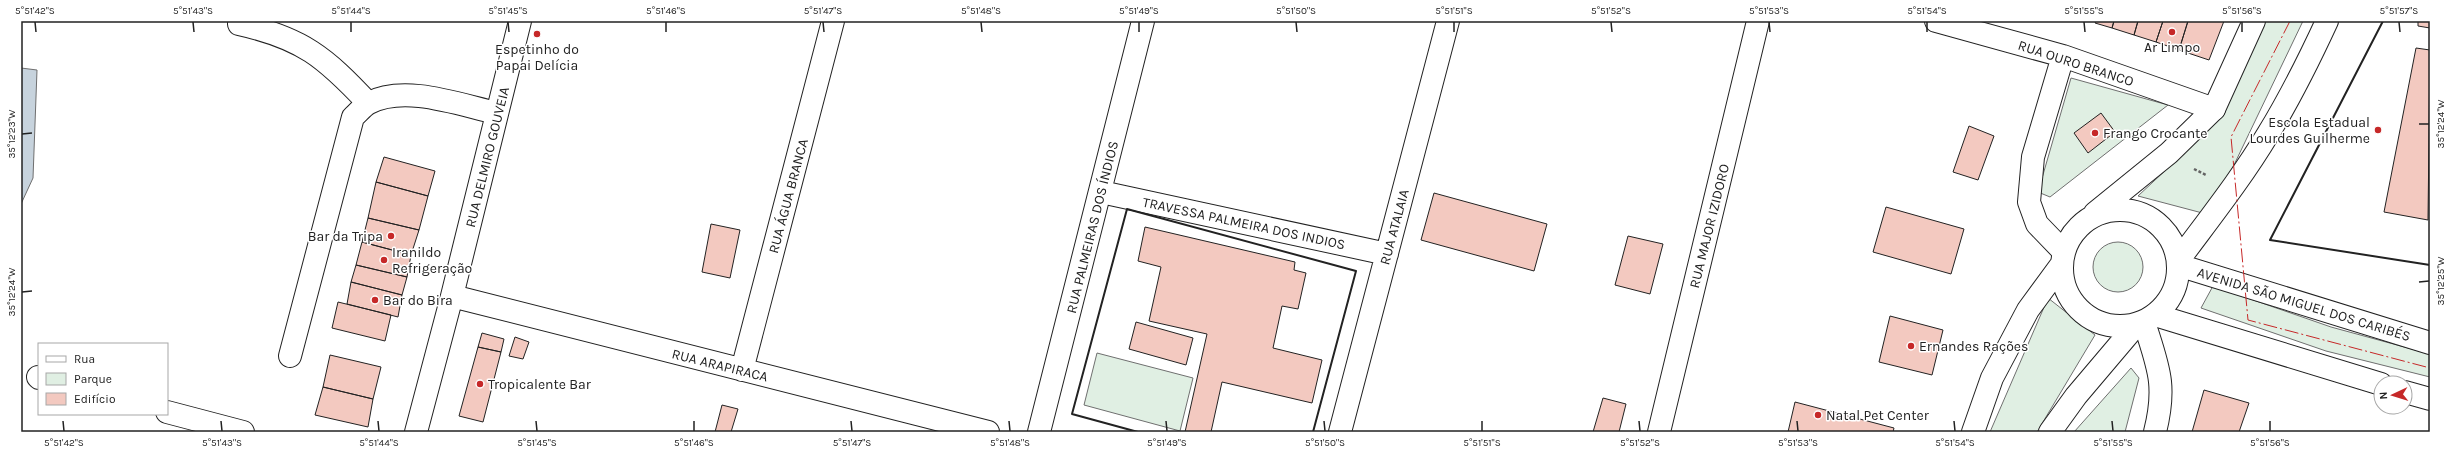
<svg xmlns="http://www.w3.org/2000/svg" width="2451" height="453" viewBox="0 0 2451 453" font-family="Karla,sans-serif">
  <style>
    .green { fill: #e0efe3; stroke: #6f6f6f }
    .water { fill: #c7d3dd; stroke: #6f6f6f }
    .building { fill: #f3c9c0; stroke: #222 }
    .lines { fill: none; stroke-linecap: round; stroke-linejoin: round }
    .minor-casing { stroke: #222; stroke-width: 24 }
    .major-casing { stroke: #222; stroke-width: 24 }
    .path { stroke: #646464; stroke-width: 2.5; stroke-dasharray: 3 2; stroke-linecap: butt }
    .minor { stroke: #fff; stroke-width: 22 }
    .major { stroke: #fff; stroke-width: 22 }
    .wall { stroke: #222; stroke-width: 2 }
    .power { stroke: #c62828; stroke-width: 1; stroke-dasharray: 14 3 2 3; stroke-linecap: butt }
    .ticks { fill: none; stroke: #222; stroke-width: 1.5 }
    .poi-dot { fill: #c62828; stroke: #fff; stroke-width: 1.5 }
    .labels { text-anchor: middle; stroke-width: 3; stroke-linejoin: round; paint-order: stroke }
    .poi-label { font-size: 14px; fill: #222; stroke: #fff; text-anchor: start }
    .street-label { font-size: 14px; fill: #222; stroke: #fff }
    .neatline { fill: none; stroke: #222; stroke-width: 1.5 }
    .ticks-label { font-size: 10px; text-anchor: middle; fill: #222 }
  </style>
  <rect width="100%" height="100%" fill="#fff"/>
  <!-- green -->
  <path class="green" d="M2262,21h41l-93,194 -72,-19 63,-59 25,-37z
    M2071,78l97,27 -118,92 -12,-5z
    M2093 267a25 25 0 1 1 50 0a25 25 0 1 1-50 0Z
    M2213,286l118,41 99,27v23l-104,-26 -125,-43z
    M2048,298l47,37 -58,97h-47z
    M1097,353l96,25 -13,53 -96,-26z
    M2131,368l8,10 -14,54h-51z"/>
  <!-- water -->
  <path class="water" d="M21,68l16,2 -4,108 -12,26z"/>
  <!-- building -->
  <path class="building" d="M2096,21h18l-2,7 -17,-5z
    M2114,21h24l-4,14 -22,-7z
    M2138,21h25l-7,21 -22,-7z
    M2163,21h25l-9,29 -23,-8z
    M2188,21h36l-15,39 -30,-10z
    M2418,21h12v7l-12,-2z
    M2416,48l14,2 -2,170 -44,-8z
    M2101,113l14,19 -27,21 -14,-20z
    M1969,126l25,10 -16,44 -25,-8z
    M384,157l51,14 -7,25 -52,-14z
    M376,182l52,14 -9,34 -51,-12z
    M1434,193l113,31 -13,47 -113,-31z
    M1886,207l78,22 -13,45 -78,-22z
    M368,218l51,12 -8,25 -49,-13z
    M711,224l29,6 -10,48 -28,-6z
    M1145,227l150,35 -1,8 12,3 -8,36 -16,-3 -9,42 49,12 -10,43 -90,-21 -11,50h-26l22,-98 -58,-13 12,-54 -23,-6z
    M1628,236l35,8 -13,50 -35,-9z
    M362,242l49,13 -4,22 -51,-12z
    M356,265l51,12 -5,18 -51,-13z
    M351,282l51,13 -4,22 -51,-13z
    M338,302l53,13 -6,26 -53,-13z
    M1890,316l53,14 -11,45 -53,-13z
    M1136,322l57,16 -7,27 -57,-16z
    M482,333l22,6 -3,13 -23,-5z
    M515,337l14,5 -6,17 -14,-3z
    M478,347l23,5 -18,70 -24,-6z
    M330,355l51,12 -8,32 -50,-12z
    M323,387l50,12 -5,28 -53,-12z
    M2204,390l45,13 -10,29h-47z
    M1603,398l23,6 -7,28h-26z
    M1795,402l99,26 -1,4h-105z
    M722,405l16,4 -7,23h-16z"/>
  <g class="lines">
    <defs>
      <path id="minor" d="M1936,21l127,35 151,53
        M239,24c63,14 86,33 129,79
        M2063,56l-30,101 -4,45 8,22 26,27
        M1101,192l286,62
        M452,296l536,136
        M2144,322c14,45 23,62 11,110
        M290,356l63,-239c5,-4 10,-11 16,-14 36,-19 91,2 128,10
        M742,370l91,-349
        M38,377l1,1
        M167,412l76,20
        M416,432l36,-136 68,-275
        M1039,432l104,-411
        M1340,432l108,-411
        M1659,432l99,-411"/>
      <path id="major" d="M2062 268a58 58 0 1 1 116 0a58 58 0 1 1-116 0Z
        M2095,213l74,-60 45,-44 40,-88
        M2178,261c31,-42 63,-82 90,-127 22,-36 41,-74 59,-113
        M2178,265l252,78
        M2155,315l226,69
        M2405,392l25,7
        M1973,432l19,-54 36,-68 33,-45
        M2050,432l26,-36 61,-72"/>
    </defs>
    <!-- minor casing -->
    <use href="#minor" class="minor-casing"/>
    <!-- major casing -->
    <use href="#major" class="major-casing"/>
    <!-- path -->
    <path class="path" d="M2194,169l12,6"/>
    <!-- minor -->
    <use href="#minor" class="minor"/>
    <!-- major -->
    <use href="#major" class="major"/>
    <!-- wall -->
    <path class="wall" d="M2383,21l-113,219 160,25
      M1138,432l-66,-18 55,-205 229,62 -43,161"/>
    <!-- power -->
    <path class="power" d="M2290,21l-59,116 17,183 182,48"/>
  </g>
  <!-- ticks -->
  <path class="ticks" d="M35,22l1,10M193,22l1,10M351,22v10M508,22l1,10M666,22v10M823,22l1,10M981,22l1,10M1139,22v10M1296,22l1,10M1454,22v10M1611,22l1,10M1769,22l1,10M1927,22v10M2084,22l1,10M2242,22v10M2399,22l1,10M2419,124h10M22,134l10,-1M2419,282l10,-1M22,292l10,-1M63,421l1,10M221,421l1,10M378,421l1,10M536,421l1,10M694,421v10M851,421l1,10M1009,421l1,10M1166,421l1,10M1324,421l1,10M1482,421v10M1639,421l1,10M1797,421l1,10M1954,421l1,10M2112,421l1,10M2270,421v10"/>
  <!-- markers -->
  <g class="poi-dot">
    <circle cx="2172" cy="32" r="4"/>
    <circle cx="537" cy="34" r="4"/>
    <circle cx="2378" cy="130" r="4"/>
    <circle cx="2095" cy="133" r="4"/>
    <circle cx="391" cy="236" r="4"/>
    <circle cx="384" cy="260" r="4"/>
    <circle cx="375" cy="300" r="4"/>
    <circle cx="1911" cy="346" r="4"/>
    <circle cx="480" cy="384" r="4"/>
    <circle cx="1818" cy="415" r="4"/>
  </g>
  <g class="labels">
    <!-- poi labels -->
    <g class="poi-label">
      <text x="2172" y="52" text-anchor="middle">Ar Limpo</text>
      <text x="537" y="54" text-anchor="middle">Espetinho do<tspan x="537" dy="16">Papai Delícia</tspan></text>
      <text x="2370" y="127" text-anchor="end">Escola Estadual<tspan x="2370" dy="16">Lourdes Guilherme</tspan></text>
      <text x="2103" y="138">Frango Crocante</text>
      <text x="383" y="241" text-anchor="end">Bar da Tripa</text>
      <text x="392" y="257">Iranildo<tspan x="392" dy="16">Refrigeração</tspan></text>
      <text x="383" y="305">Bar do Bira</text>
      <text x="1919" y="351">Ernandes Rações</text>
      <text x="488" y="389">Tropicalente Bar</text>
      <text x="1826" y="420">Natal Pet Center</text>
    </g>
    <!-- street labels -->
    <g class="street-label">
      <text transform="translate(2076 63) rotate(18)" y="5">RUA OURO BRANCO</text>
      <text transform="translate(487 157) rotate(-76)" y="5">RUA DELMIRO GOUVEIA</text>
      <text transform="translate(788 196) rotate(-75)" y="5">RUA ÁGUA BRANCA</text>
      <text transform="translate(1244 223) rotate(12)" y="5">TRAVESSA PALMEIRA DOS INDIOS</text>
      <text transform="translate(1709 226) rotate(-76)" y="5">RUA MAJOR IZIDORO</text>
      <text transform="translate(1092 227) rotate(-76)" y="5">RUA PALMEIRAS DOS ÍNDIOS</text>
      <text transform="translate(1394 227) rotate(-75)" y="5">RUA ATALAIA</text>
      <text transform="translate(2304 304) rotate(17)" y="5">AVENIDA SÃO MIGUEL DOS CARIBÉS</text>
      <text transform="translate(720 365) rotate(14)" y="5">RUA ARAPIRACA</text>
    </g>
  </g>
  <!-- border -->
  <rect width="2451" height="453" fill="none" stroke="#ffffff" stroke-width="44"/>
  <!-- legend -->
  <rect x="38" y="343" width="130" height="72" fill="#ffffff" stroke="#a7a7a7"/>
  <rect x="46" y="356" width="20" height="6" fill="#ffffff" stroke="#a7a7a7"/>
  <text x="74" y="363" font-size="12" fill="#222222">Rua</text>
  <rect x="46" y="373" width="20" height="12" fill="#e0efe3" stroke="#a7a7a7"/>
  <text x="74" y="383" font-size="12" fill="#222222">Parque</text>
  <rect x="46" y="393" width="20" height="12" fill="#f3c9c0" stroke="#a7a7a7"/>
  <text x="74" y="403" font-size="12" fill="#222222">Edifício</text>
  <!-- north arrow -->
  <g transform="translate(2393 395) rotate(266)"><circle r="19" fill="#ffffff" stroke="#a7a7a7"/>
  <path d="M0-3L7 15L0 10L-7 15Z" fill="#c62828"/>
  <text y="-6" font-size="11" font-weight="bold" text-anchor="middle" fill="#222222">N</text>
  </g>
  <rect x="22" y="22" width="2407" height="409" class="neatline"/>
  <g class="ticks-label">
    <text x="35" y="14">5°51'42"S</text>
    <text x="193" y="14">5°51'43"S</text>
    <text x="351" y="14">5°51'44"S</text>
    <text x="508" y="14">5°51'45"S</text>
    <text x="666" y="14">5°51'46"S</text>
    <text x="823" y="14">5°51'47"S</text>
    <text x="981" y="14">5°51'48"S</text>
    <text x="1139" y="14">5°51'49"S</text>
    <text x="1296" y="14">5°51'50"S</text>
    <text x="1454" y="14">5°51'51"S</text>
    <text x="1611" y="14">5°51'52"S</text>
    <text x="1769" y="14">5°51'53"S</text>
    <text x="1927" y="14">5°51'54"S</text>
    <text x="2084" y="14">5°51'55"S</text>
    <text x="2242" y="14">5°51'56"S</text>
    <text x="2399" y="14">5°51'57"S</text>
    <text transform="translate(2440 124) rotate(-90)" y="4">35°12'24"W</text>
    <text transform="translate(11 134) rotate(-90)" y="4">35°12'23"W</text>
    <text transform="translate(2440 281) rotate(-90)" y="4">35°12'25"W</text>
    <text transform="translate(11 292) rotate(-90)" y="4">35°12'24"W</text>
    <text x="64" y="446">5°51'42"S</text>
    <text x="222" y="446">5°51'43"S</text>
    <text x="379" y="446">5°51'44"S</text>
    <text x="537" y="446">5°51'45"S</text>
    <text x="694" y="446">5°51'46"S</text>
    <text x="852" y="446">5°51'47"S</text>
    <text x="1010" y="446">5°51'48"S</text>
    <text x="1167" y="446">5°51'49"S</text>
    <text x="1325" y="446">5°51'50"S</text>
    <text x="1482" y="446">5°51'51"S</text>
    <text x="1640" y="446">5°51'52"S</text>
    <text x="1798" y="446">5°51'53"S</text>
    <text x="1955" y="446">5°51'54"S</text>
    <text x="2113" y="446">5°51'55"S</text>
    <text x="2270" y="446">5°51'56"S</text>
  </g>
</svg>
